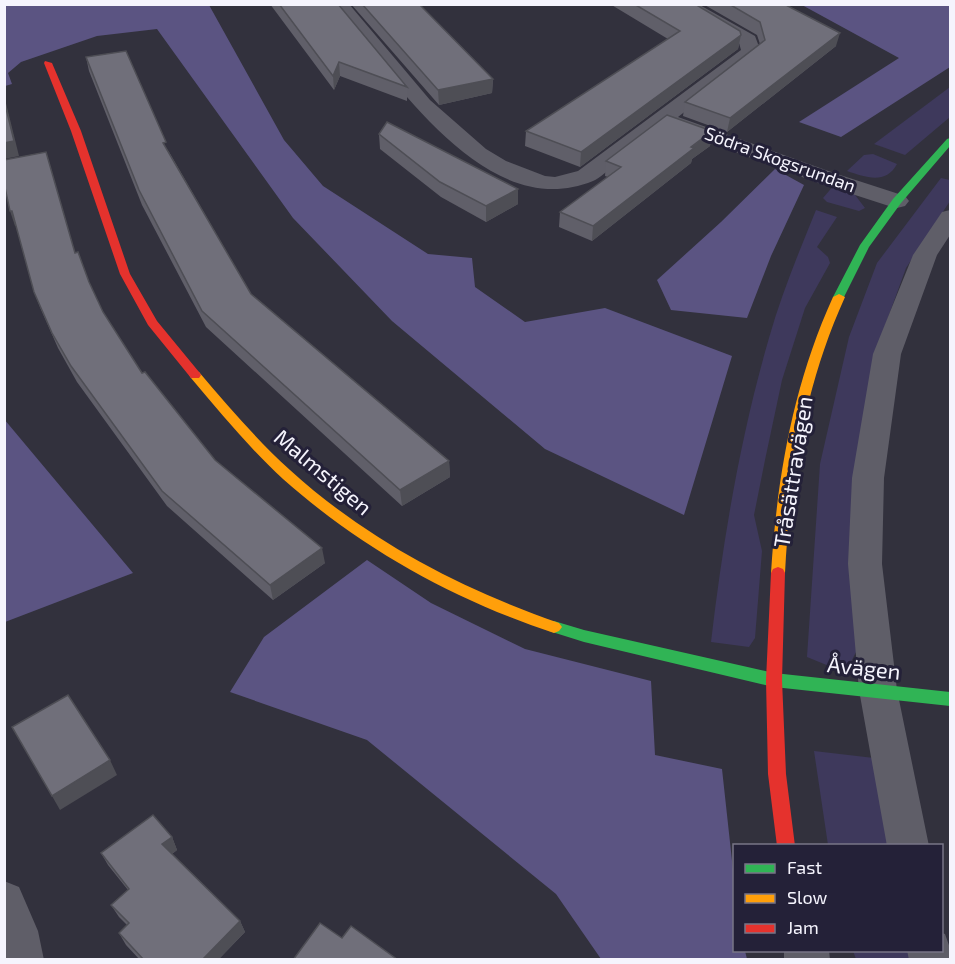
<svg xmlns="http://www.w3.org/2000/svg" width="955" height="964" viewBox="0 0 955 964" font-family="'Exo 2',sans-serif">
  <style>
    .green { fill: #3e395c }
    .forest { fill: #5b5482 }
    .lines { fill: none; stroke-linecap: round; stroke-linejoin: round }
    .street { fill: #5f5e68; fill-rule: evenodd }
    .fast { fill: #30b455; fill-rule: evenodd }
    .slow { fill: #ff9f0a; fill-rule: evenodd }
    .jam { fill: #e5322d; fill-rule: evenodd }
    .wall { fill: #605f69 }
    .shaded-wall { fill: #4e4e55 }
    .building { fill: #706f7a; stroke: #4e4e55; stroke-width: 1.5 }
    .labels { text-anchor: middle; stroke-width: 6; stroke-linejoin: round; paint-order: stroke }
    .far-street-label { font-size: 18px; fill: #f5f4fd; stroke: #242138 }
    .street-label { font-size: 22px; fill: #f5f4fd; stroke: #242138 }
  </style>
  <rect width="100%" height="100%" fill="#32313d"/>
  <!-- green -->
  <path class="green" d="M950,87v30l-45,38 -31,-11z
    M873,154l24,10c-11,21 -32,13 -50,7l17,-16z
    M941,178l9,2v21l-44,67 -33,91 -16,291 -8,16h-20l-22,-9 13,-193 29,-127 28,-74z
    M835,184l17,7 13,17 -6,3 -32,-9 -4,-4z
    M816,210l21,7 -20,30 11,10 2,6 -25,45 -23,72 -17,80 -11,55 8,36 -7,87 -6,9 -38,-5c12,-102 29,-204 58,-304 12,-43 30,-86 47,-128z
    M814,751l60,7 16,87h-62z
    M853,951h58l5,8h-60z"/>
  <!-- forest -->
  <path class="forest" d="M4,5h205l75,135 39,46 105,68 44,4 3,29 50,35 80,-14 127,48 -48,159 -139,-66 -153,-128 -99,-103 -136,-189 -60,7 -76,26 -13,11 4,11 -7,2z
    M802,5h148v62l-109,70 -42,-15 100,-64z
    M775,169l29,16 -33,71 -24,62 -76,-8 -14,-30 64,-58z
    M4,419l129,154 -128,49h-1z
    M367,560l64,43 94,46 126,32 4,74 67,14 12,110v71l11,1 2,8h-146l-45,-65 -189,-154 -137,-48 34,-55z"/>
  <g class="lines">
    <!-- street -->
    <path class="street" d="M330,4h19l81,96 56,49 20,12 39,15 10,1 23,-6 163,-121 -2,-7 -64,-39h23l57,32 6,16 -83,65 156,56 71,23 4,5 -4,5 -8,2 -8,-2 -71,-23 -152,-57c-17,13 -34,26 -51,39 -7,5 -15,13 -22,16 -88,36 -164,-57 -213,-116 -17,-20 -35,-39 -50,-61z
      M950,210v25l-13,20 -36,99 -17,124 -2,86 15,126 32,156h-42l-28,-156 -11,-126 4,-86 21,-124 40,-99 29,-43z
      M4,881l15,6 19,44 6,29h-40z
      M942,933l3,1 5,14v12h-41l-2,-10h35z
      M784,950h45l1,10h-46z"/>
    <!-- fast -->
    <path class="fast" d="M950,138v8l-49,57 -32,44 -26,52h-8l-2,-2 27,-52 33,-46 54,-60z
      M554,621l30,9 190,43 176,19v14l-176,-19 -190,-45 -35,-11 -3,-4 3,-4z"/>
    <!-- slow -->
    <path class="slow" d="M839,294l6,3c-40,88 -55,180 -60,276l-2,4h-10l-2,-4c6,-96 22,-188 62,-276z
      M195,371l4,1c29,34 58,68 91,98 77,70 171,119 269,153l3,4 -3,4 -5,2c-100,-33 -192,-84 -271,-154 -34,-31 -63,-67 -92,-101l-2,-3z"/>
    <!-- jam -->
    <path class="jam" d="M45,61l7,2 29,68 49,143 27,47 42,51 2,3 -2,3h-8l-43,-53 -28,-51 -49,-143 -27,-68z
      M778,567l5,2 2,4 -3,107 4,94 9,72h-18l-9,-72 -2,-94 5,-107 2,-4z"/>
  </g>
  <!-- wall -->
  <path class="wall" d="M270,4h68l69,83v14l-67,-25 -6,14z
    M351,4h68l74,75 -1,14 -53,12z
    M610,4h85l46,31 -3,14 -158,118 -55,-21 1,-15 142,-92z
    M703,4h81l52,42 -109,86 -44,-16 2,-14 75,-58 -3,-9z
    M86,57l83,95 82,142 198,167 1,16 -48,29 -196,-179 -64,-122 -53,-134z
    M712,131l-2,15 -18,13 -1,4 -99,78 -33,-14 1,-15 48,-35 -3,-1 1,-15z
    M379,134l139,55v15l-32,18 -45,-25 -61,-48z
    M46,152l29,101 28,59 39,61 73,87 110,103 -52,37 -106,-94 -90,-124 -19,-34 -18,-41 -6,-15 -18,-66h-1z
    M172,837l5,13 -5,4 68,67 5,11 -27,28h-78l-14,-15 -7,-12 8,-8 -8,-8 -8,-12 17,-15 -20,-25 -7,-12z"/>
  <!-- shaded-wall -->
  <path class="shaded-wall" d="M840,33l-4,13 -109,86 3,-14z
    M741,35l-3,14 -158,118 1,-15z
    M339,62l1,14 -6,14 -1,-14z
    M493,79l-1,14 -53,12 -1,-15z
    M4,95l15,61 -15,3z
    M712,131l-2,15 -18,13 -1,4 -99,78 1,-15z
    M518,189v15l-32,18v-16z
    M10,211h2l6,15h-3z
    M449,461l1,16 -48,29 -2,-16z
    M322,548l3,15 -52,37 -3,-15z
    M110,760l7,15 -57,35 -8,-14z
    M172,837l5,13 -9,7 -6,-13z
    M240,921l5,11 -27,28h-16z"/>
  <!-- building -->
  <path class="building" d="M279,4h59l69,83 -68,-25 -6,14z
    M362,4h57l74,75 -55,11z
    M634,4h61l45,27 1,4 -160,117 -55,-21 154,-100z
    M729,4h55l56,29 -110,85 -45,-16 80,-62 -5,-18z
    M126,51l40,91 -3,1 88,151 198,167 -49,29 -198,-179 -63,-121 -53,-133z
    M4,100l10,41 -10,2z
    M667,115l45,16 -21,16 3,1 -101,78 -33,-14 61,-45 -15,-6z
    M387,122l131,67 -32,17 -46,-24 -61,-48z
    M46,152l29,101 3,-1 11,30 14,30 39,61 3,-1 70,88 107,88 -52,37 -108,-94 -91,-125 -19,-33 -18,-41 -22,-81h-2l-6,-28v-23z
    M68,695l42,65 -58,36 -40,-69z
    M153,815l19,22 -10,7 78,77 -38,39h-58l-25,-27 10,-10 -18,-18 18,-16 -28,-36z
    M320,923l22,15 9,-12 47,34h-105z"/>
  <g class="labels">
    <!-- far-street labels -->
    <g class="far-street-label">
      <text transform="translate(780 160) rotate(20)" y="6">Södra Skogsrundan</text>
    </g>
    <!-- street labels -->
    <g class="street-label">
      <text transform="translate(323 472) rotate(40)" y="8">Malmstigen</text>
      <text transform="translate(793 472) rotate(-81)" y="8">Tråsättravägen</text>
      <text transform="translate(864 668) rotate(6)" y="8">Åvägen</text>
    </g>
  </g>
  <!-- border -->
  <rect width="955" height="964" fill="none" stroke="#f5f4fd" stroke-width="12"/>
  <!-- legend -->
  <rect x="733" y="844" width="210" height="108" fill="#242138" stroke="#787587" stroke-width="1.5"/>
  <rect x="745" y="864" width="30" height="9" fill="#30b455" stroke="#787587" stroke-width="1.5"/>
  <text x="787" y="874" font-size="18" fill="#f5f4fd">Fast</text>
  <rect x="745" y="894" width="30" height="9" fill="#ff9f0a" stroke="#787587" stroke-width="1.5"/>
  <text x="787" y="904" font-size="18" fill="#f5f4fd">Slow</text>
  <rect x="745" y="924" width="30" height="9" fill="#e5322d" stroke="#787587" stroke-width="1.5"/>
  <text x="787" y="934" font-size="18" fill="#f5f4fd">Jam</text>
</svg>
